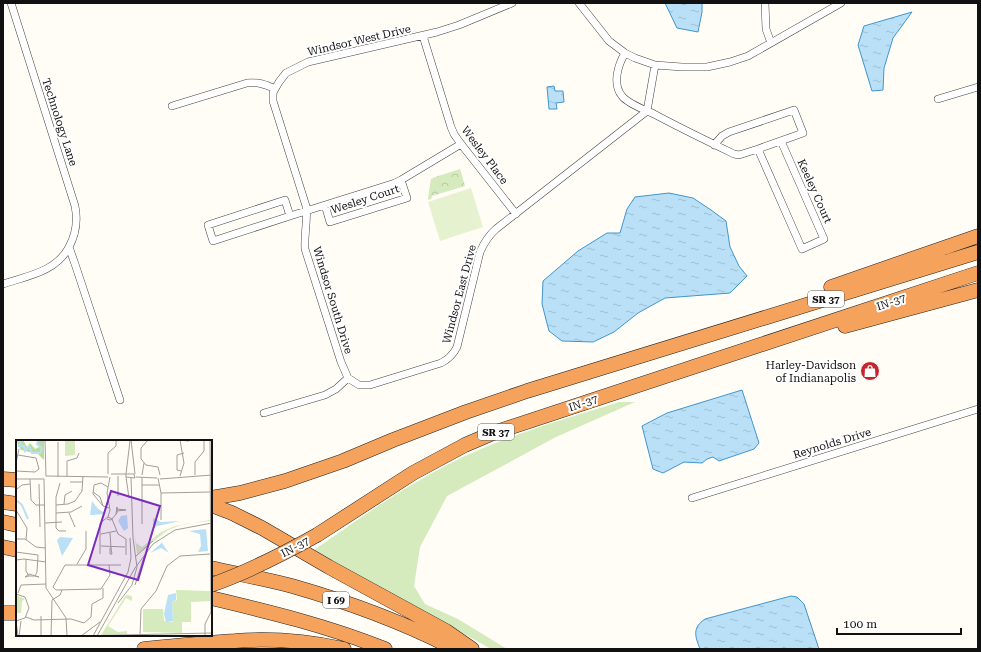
<svg xmlns="http://www.w3.org/2000/svg" width="981" height="652" viewBox="0 0 981 652" font-family="'Roboto Serif',serif">
  <style>
    .grass { fill: #d5ebbd }
    .park { fill: url(#park-crowns) }
    .pitch { fill: #e6f2cf }
    .water { fill: url(#water-ripples); stroke: #3f96cf }
    .lines { fill: none; stroke-linecap: round; stroke-linejoin: round }
    .street-casing { stroke: #444; stroke-width: 8 }
    .highway-casing { stroke: #222; stroke-width: 15 }
    .street { stroke: #fff; stroke-width: 7 }
    .highway { stroke: #f5a25d; stroke-width: 14 }
    .highway-bridge-casing { stroke: #222; stroke-width: 15; stroke-linecap: butt }
    .highway-bridge { stroke: #f5a25d; stroke-width: 14 }
    .labels { text-anchor: middle; stroke-width: 4; stroke-linejoin: round; paint-order: stroke }
    .shield { fill: #fff; stroke: #585858; stroke-width: 1 }
    .shield-label { font-size: 10px; font-weight: bold; fill: #111 }
    .street-label { font-size: 11px; fill: #111; stroke: #fff }
    .poi-label { font-size: 11px; fill: #111; stroke: #fff; text-anchor: end }
    .inset-river { fill: none; stroke: #b9e0f7; stroke-width: 2 }
    .inset-road { fill: none; stroke: #a09f9a; stroke-width: 1 }
    .view { fill: #7b2cbf; fill-opacity: 0.15; stroke: #7b2cbf; stroke-width: 2 }
    .inset-edge { fill: none; stroke: #111; stroke-width: 2 }
  </style>
  <defs>
    <pattern id="park-crowns" width="20" height="18" patternUnits="userSpaceOnUse"><rect width="20" height="18" fill="#d5ebbd"/><path d="M2 6a3 3 0 1 1 6 0M12 15a3 3 0 1 1 6 0" fill="none" stroke="#b6c8a1"/></pattern>
    <pattern id="water-ripples" width="26" height="14" patternUnits="userSpaceOnUse"><rect width="26" height="14" fill="#b9e0f7"/><path d="M2 4q2-2 4 0t4 0M15 11q2-2 4 0t4 0" fill="none" stroke="#9ebfd3"/></pattern>
  </defs>
  <rect width="100%" height="100%" fill="#fffdf5"/>
  <!-- grass -->
  <path class="grass" d="M619,402h16l-79,35 -109,59 -27,51 -6,39 11,18 33,15 49,30h-16l-177,-99c39,-27 78,-55 120,-78 58,-33 122,-50 185,-70z"/>
  <!-- park -->
  <path class="park" d="M460,169l5,17 -33,10 -1,3 -3,1v-2l3,-19 4,-2z"/>
  <!-- pitch -->
  <path class="pitch" d="M471,188l12,39 -43,14 -12,-39z"/>
  <!-- water -->
  <path class="water" d="M665,3h37v9l-4,20 -21,-4z
    M912,12l-19,26 -9,30 -1,22 -11,1 -14,-46 6,-19z
    M554,86l1,5h8l1,11 -8,1 1,6h-8l-2,-22z
    M669,193l24,5 18,12 15,11 4,26 9,19 8,10 -17,17 -65,5 -27,15 -24,19 -21,10 -31,-1 -13,-10 -7,-27 1,-23 35,-30 29,-18h13l7,-24 8,-12z
    M742,390l17,53 -5,6 -35,12 -6,-4 -6,2 -5,4 -18,-1 -21,11 -10,-4 -11,-43 25,-13z
    M791,596l6,1 7,7 15,45h-119c-5,-13 -8,-21 5,-30z"/>
  <g class="lines">
    <defs>
      <path id="street" d="M11,3l64,203c3,15 1,28 -6,41l6,17 45,136
        M579,3l30,38 16,12 10,5 20,7 27,2h25l23,-5 18,-6 93,-53
        M765,3l1,26 5,14
        M423,36l28,91 3,7 7,10 55,70
        M625,53c-7,12 -13,31 -3,43 6,8 23,14 32,18 26,14 53,27 80,40l5,1 19,-6 45,-16 -9,-23 -65,22 -7,4 -8,9
        M275,89l-2,4v8l33,105c2,14 -2,28 -1,43l36,113 7,16
        M938,99l40,-12
        M172,106l75,-23c11,-1 18,1 28,6l4,-7 7,-9 22,-11 129,-30 22,-7 53,-22
        M758,149l44,100 22,-10 -43,-98
        M285,200l5,16 -77,25 -5,-16z
        M325,205l5,17 77,-24 -6,-18
        M290,216l105,-33 6,-3 60,-36
        M3,284c24,-8 53,-12 66,-37
        M264,413l61,-18 11,-6 12,-11 11,7h11l71,-22c8,-4 12,-8 16,-16l23,-95c4,-9 8,-16 16,-23l151,-118 8,-46
        M692,498l286,-89"/>
      <path id="highway" d="M831,287l147,-51
        M845,326l133,-36
        M3,479l14,1
        M211,498l29,-5 45,-12 58,-20 50,-21 73,-28 61,-21 451,-139
        M3,502l14,2
        M211,505l21,8 30,15 67,39 117,64 26,18
        M3,522l14,3
        M317,535l96,-62 52,-28 28,-12 485,-160
        M3,547l14,3
        M211,568c27,6 54,11 81,18 56,16 111,36 163,63
        M211,598c59,14 117,28 174,51
        M3,613h14
        M144,649c30,-3 60,-6 91,-8 34,-3 75,1 109,8"/>
    </defs>
    <!-- street casing -->
    <use href="#street" class="street-casing"/>
    <!-- highway casing -->
    <use href="#highway" class="highway-casing"/>
    <!-- street -->
    <use href="#street" class="street"/>
    <!-- highway -->
    <use href="#highway" class="highway"/>
    <defs>
      <path id="highway-bridge" d="M211,585c37,-13 72,-31 106,-50"/>
    </defs>
    <!-- highway-bridge casing -->
    <use href="#highway-bridge" class="highway-bridge-casing"/>
    <!-- highway-bridge -->
    <use href="#highway-bridge" class="highway-bridge"/>
  </g>
  <!-- icons -->
  <defs>
    <symbol id="shop-disc" viewBox="-11 -11 22 22"><circle r="9.5" fill="#c4262e" stroke="#fff"/><path d="M-5-2.5h2.3a2.7 3.5 0 0 1 5.4 0H5L5.5 6h-11ZM-1.5-2.5h3a1.5 2.3 0 0 0-3 0Z" fill="#fff"/></symbol>
  </defs>
  <g fill-rule="evenodd">
    <use href="#shop-disc" x="859" y="360" width="22" height="22"/>
  </g>
  <g class="labels">
    <!-- shield labels -->
    <g class="shield">
      <rect x="808" y="291" width="36" height="16" rx="3"/>
      <rect x="478" y="424" width="36" height="16" rx="3"/>
      <rect x="323" y="592" width="26" height="16" rx="3"/>
    </g>
    <g class="shield-label">
      <text x="826" y="303">SR 37</text>
      <text x="496" y="436">SR 37</text>
      <text x="336" y="604">I 69</text>
    </g>
    <!-- street labels -->
    <g class="street-label">
      <text transform="translate(359 40) rotate(-13)" y="4">Windsor West Drive</text>
      <text transform="translate(60 122) rotate(72)" y="4">Technology Lane</text>
      <text transform="translate(485 155) rotate(53)" y="4">Wesley Place</text>
      <text transform="translate(815 191) rotate(66)" y="4">Keeley Court</text>
      <text transform="translate(365 199) rotate(-18)" y="4">Wesley Court</text>
      <text transform="translate(459 294) rotate(-75)" y="4">Windsor East Drive</text>
      <text transform="translate(333 300) rotate(73)" y="4">Windsor South Drive</text>
      <text transform="translate(891 302) rotate(-18)" y="4">IN-37</text>
      <text transform="translate(583 403) rotate(-18)" y="4">IN-37</text>
      <text transform="translate(832 443) rotate(-17)" y="4">Reynolds Drive</text>
      <text transform="translate(295 547) rotate(-28)" y="4">IN-37</text>
    </g>
    <!-- poi labels -->
    <g class="poi-label">
      <text x="856" y="369">Harley-Davidson<tspan x="856" dy="13">of Indianapolis</tspan></text>
    </g>
  </g>
  <!-- overview -->
  <g transform="translate(16 440)">
    <rect width="196" height="196" fill="#fffdf5"/>
    <path d="M194,80v1l-26,3 -16,6 -31,24 -3,-21 2,10 6,4 19,-15 14,-6zM160,150l34,1v10l-19,1v20h-9v11l-39,-1v-23h20l1,12 9,1 -1,-20 5,-2zM110,155l6,1v5l-6,-3 -18,28 10,6 9,-1v3l-26,1z" fill="#d5ebbd"/>
    <path d="M0,0h7l4,7 3,-4 5,6 4,-2 -3,-7h8v20l-6,-6 -17,-4z" fill="#b9dc9c"/>
    <path d="M49,0h10v15l-10,1zM0,155l9,4 -3,2 -1,12h-5z" fill="#d5ebbd"/>
    <path d="M76,61l5,7 9,6 -16,1zM111,75l1,13 -4,3 -6,-10 3,-5zM137,78l8,4 19,-1 -27,6zM190,89l2,22 -10,1 3,-6 -1,-12 -11,-3zM44,97l13,1 -11,18 -5,-16zM150,99l-4,4 7,10 -8,-5 -11,5zM160,153v7l-4,2 1,19 -7,1 -2,-8 4,-19z" fill="#b9e0f7"/>
    <path class="inset-river" d="M0,1h5l-2,5h5l1,5 4,-5 3,7h8l2,-5 -5,-4 2,-4M0,60l6,5 6,14"/>
    <path class="inset-road" d="M29,0l1,36M115,0l4,34M132,0l-7,8v11l5,6 12,2 2,8M161,0l12,1M164,0l4,23 -4,13M42,2v35M0,23l3,-14M0,31l19,1 4,-3 -3,-11 -18,-3M165,31l-4,-1v-15l7,-2M92,34v-21l8,-7v-6M95,34h15M110,34l4,-33M118,34l1,4 -9,-1v-3zM126,35l2,-12M179,35v-13l9,-11v-11M30,36l62,1M51,36v-15l10,-3 2,-5M102,36v20M110,37l3,21M120,37l21,1M126,37v47M142,38l3,15v27M0,39h28M14,39l1,21 5,5h9M28,39l2,109 20,30 1,18M144,39l52,-4M54,42h13M44,43l-4,14v31l3,3h7M23,44l1,43M126,45h17M1,49l5,-4 8,-1M77,52l7,5 3,9 6,2M145,53l49,-1M48,64l1,-9 7,-4M40,65l12,-1 7,-3 7,-10 1,-15M87,66l-10,-12 1,-9 7,-2 7,4M0,70l11,18 -1,12M101,71l9,-1 -9,-1M40,73l15,-1 11,-6M53,73l6,14M92,77l4,2 6,15 8,5v16M92,77l2,-7 -3,-17 3,-16M91,79l3,1h1l1,-1 5,-6v-6l-1,7M29,83l17,-1M94,93l1,15M85,94l15,-3M0,99h9l11,8 10,1M85,106l24,1M94,108h1l1,6h-2zM0,112l22,3 -1,17 -2,4h-6l-3,-5v-12M84,114v-31l8,-6M120,116l17,-15M0,120l8,-1 22,3M61,124l9,-15v-18M93,125l1,10 -9,14 -45,1 -3,-3 12,-22h56M13,136l-4,1 4,-3 10,3 -4,-1M119,145l9,-28M2,153l3,-8 25,-1M0,154l9,3 4,11 -4,10 -9,3M36,160l8,-5 2,-5M102,163l14,-18 5,-18 -4,-29 -2,-60M25,176v20M10,177l8,3 37,-1 13,4 7,-6 1,-13 11,-6v-10M0,181l2,15M3,196l2,-15M35,196l1,-36M59,196l137,-3M65,196l19,-14M77,196l35,-64 3,-14 -1,-20M81,196l38,-68 18,-24 22,-14 37,-7M124,196l1,-27 15,-18 11,-25 13,-10 30,-2M189,196v-12l6,-12 -1,-172"/>
    <path class="view" d="M95,51l49,15 -22,74 -50,-15z"/>
    <rect width="196" height="196" class="inset-edge"/>
  </g>
  <!-- border -->
  <rect width="981" height="652" fill="none" stroke="#111111" stroke-width="8"/>
  <!-- scale -->
  <path d="M837 628v6h124v-6" fill="none" stroke="#111111" stroke-width="2"/>
  <text x="843" y="628" font-size="12" fill="#111111" stroke="#ffffff" stroke-width="3" paint-order="stroke">100 m</text>
</svg>
